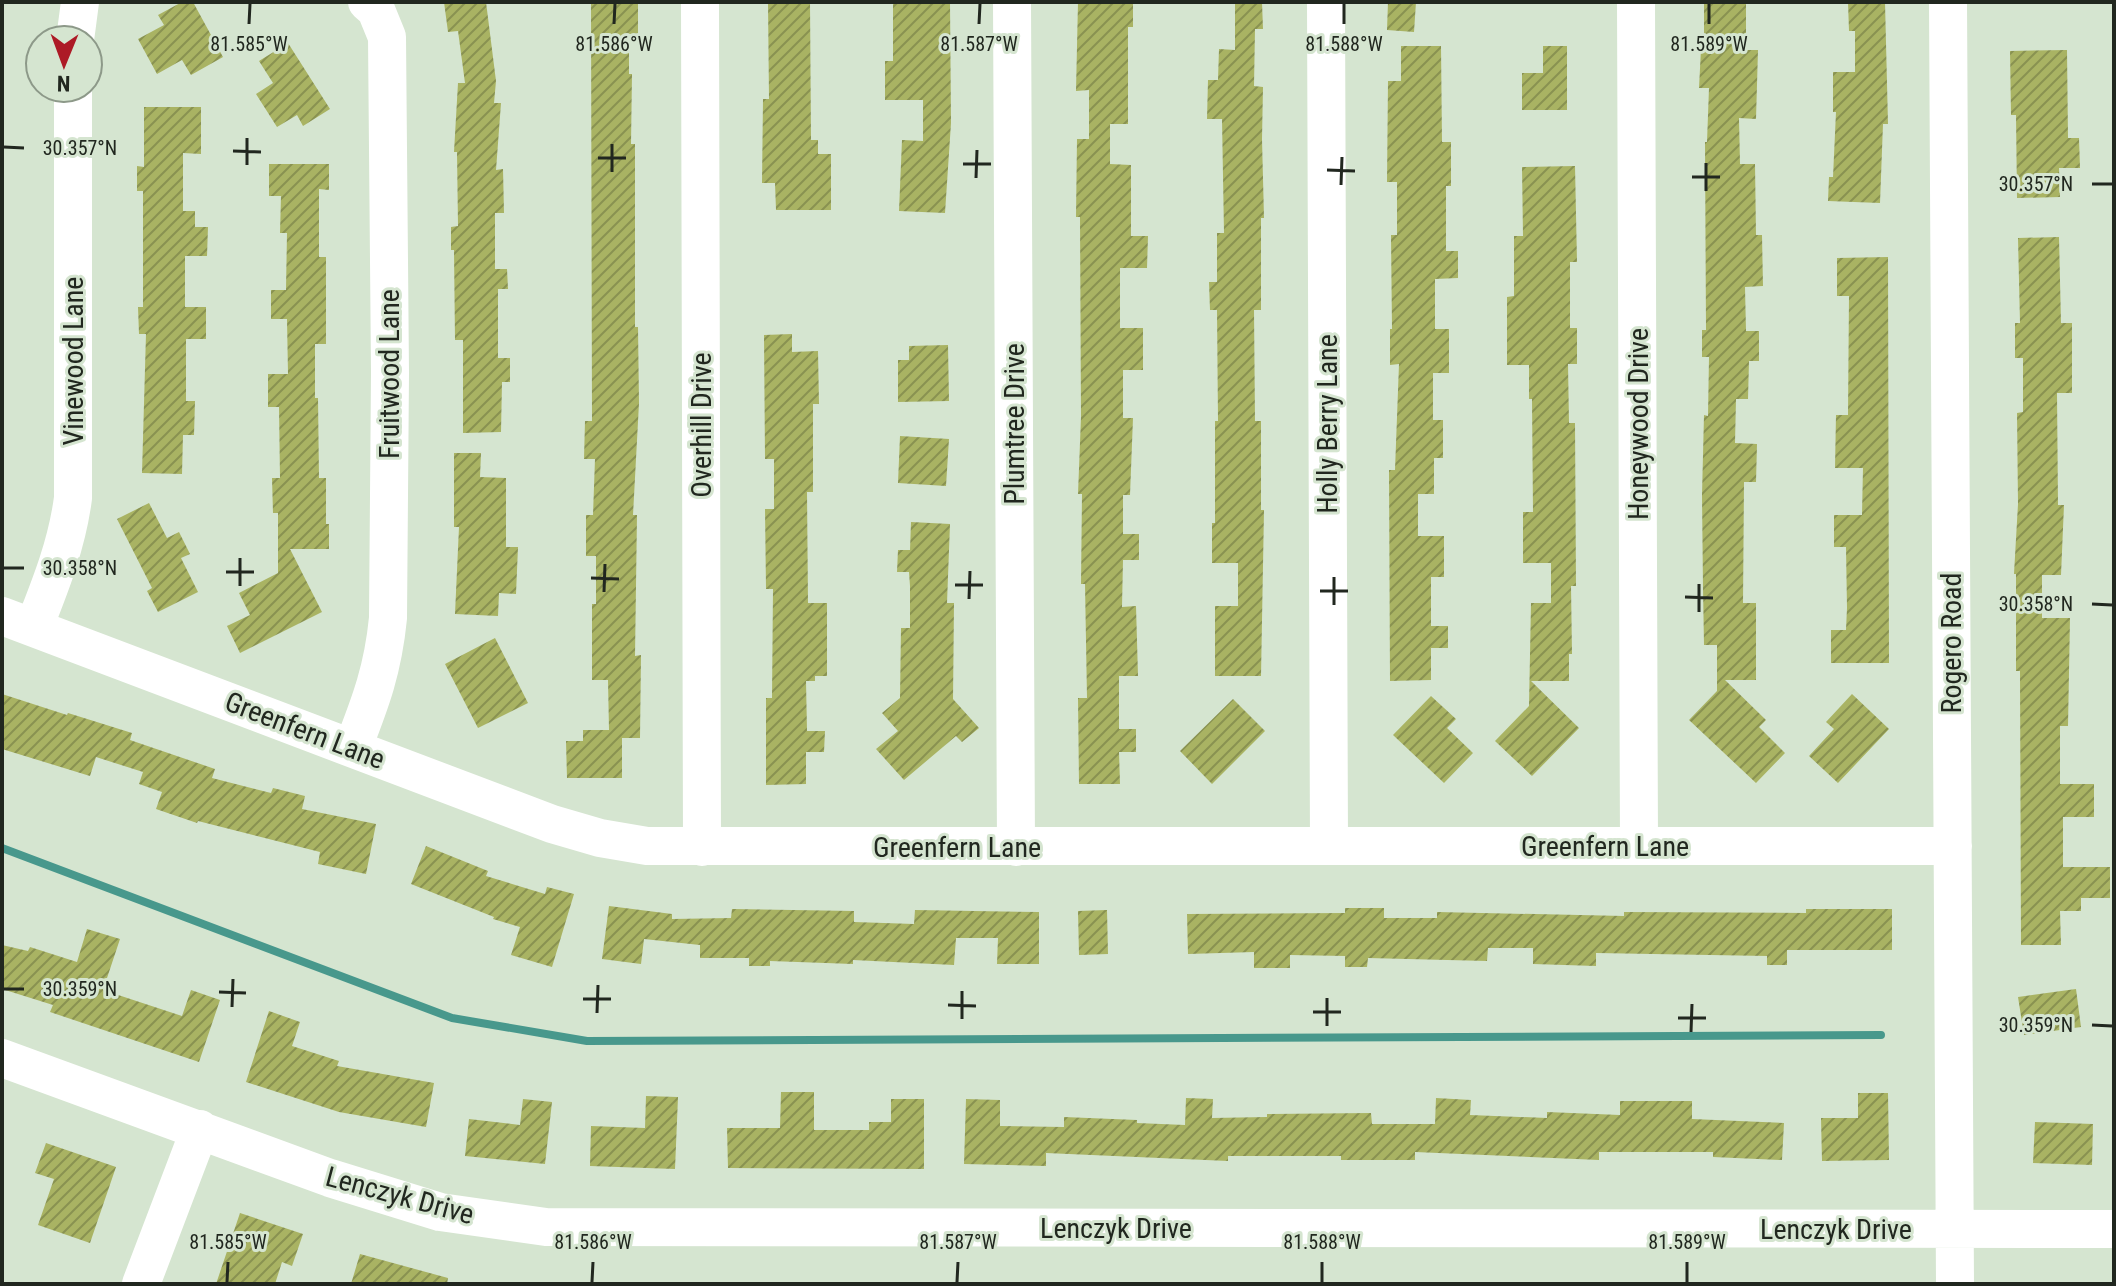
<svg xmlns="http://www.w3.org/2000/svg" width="2116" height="1286" viewBox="0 0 2116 1286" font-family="'Roboto Condensed',sans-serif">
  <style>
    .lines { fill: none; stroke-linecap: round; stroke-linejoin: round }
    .stream { stroke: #48988c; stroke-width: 8 }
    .building { fill: url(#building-hatch) }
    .minor { stroke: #fff; stroke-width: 38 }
    .ticks { fill: none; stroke: #21271f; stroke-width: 3 }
    .labels { text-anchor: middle; stroke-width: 6; stroke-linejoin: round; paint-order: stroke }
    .street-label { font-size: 28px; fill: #21271f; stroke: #d5e5d0 }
    .ticks-label { font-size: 20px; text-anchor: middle; fill: #21271f; stroke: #d5e5d0; stroke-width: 6; stroke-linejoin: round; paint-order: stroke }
  </style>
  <defs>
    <pattern id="building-hatch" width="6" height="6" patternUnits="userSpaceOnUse" patternTransform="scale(2)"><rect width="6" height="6" fill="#a9b363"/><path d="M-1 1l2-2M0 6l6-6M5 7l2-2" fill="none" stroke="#899251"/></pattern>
  </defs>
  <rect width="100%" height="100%" fill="#d5e5d0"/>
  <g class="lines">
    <!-- stream -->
    <path class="stream" d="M2,848l450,170 135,23 1294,-6"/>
  </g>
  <!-- building -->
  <path class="building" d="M182,2h11l30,55 -32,18 -9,-15 -25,14 -19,-35 26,-14 -6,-10z
    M444,2h42l10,79 -2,22h7l-5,67 7,-1 1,44h-9v56h12l1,20h-10v69h12v24h-8l-1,50 -38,1v-93h-8l-1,-90h-3v-23l7,-1 -1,-74h-3l4,-69h7l-7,-52 -10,1z
    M591,2h47v32h-9v40h3l-1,70h4v183h3l1,76 -6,112h4l-2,141 6,-1 -1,83h-18v40h-55l-1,-37h17v-11h26l-1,-50h-16v-76h4v-48h-10v-41h7l2,-56h-11l1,-38h7z
    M768,2h42l1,138h7v14h13v56h-55l-1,-27h-13l1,-84h6z
    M893,2h57l1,121 -6,90 -46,-2 3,-71 21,1v-41h-38v-39h8z
    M1078,2h55v25h-5v97h-18v40l21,1v71h17l-1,32h-27v60h23v42h-20v48h10l-3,77h-7v39h16v26h-16l-1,47 14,-1 2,70h-19v53h17v23h-17l1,32h-41l-1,-86h9l-2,-114h-4l1,-90h-4l3,-77 -1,-200h-4l1,-78h12v-49l-13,1z
    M1235,2h27l1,27h-8l-1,57 9,1 -1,52 2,79h-3v92h-7l1,111h6v89h3l-3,166h-46v-70h23v-43h-26v-40h3v-102h3l-1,-111h-7l-1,-28h8v-49h7l-2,-114h-15l1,-39h10l1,-31 16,1z
    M1388,2h28l-2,30 -27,-2z
    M1704,2h42v48h12l-2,69 -17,-1 1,46h15l1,71h6l1,51 -18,1 1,44h13v30h-10l-1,38h-12l-1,44 22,1 -1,38h-12l-1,121h13v77h-31l41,40 -7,7 26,26 -29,30 -67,-63 28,-29v-46h-13l-1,-57 -1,-93 2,-80 4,1 1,-59h-7v-27h4l-1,-188h2l2,-54h-10l2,-39h3z
    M1848,2h37l3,122h-5l-3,79 -52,-2 1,-24h4l3,-65h-3v-40h22v-41h-6z
    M288,43l42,66 -27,17 -6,-11 -20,12 -21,-33 17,-11 -14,-22z
    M1401,46h40l1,96h9v44h-5v65h12v27l-23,1v50h14v44h-16v47h10v38h-9v36h-16v42h26v41h-13v49h17v22h-17v32l-41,1 -1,-211h6l4,-106 -9,1v-36h2l-1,-94h6v-53h-10l1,-101h13z
    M1543,46h24v64h-45v-37h21z
    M2067,50l1,88h11l1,30h-21l1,29 -43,1 -1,-83h-5l-1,-64z
    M144,107h57v47l-18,-1v58h12v16h13l-1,29h-22v51h21v32h-20v62h9l-1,34h-11l-1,39 -40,-1 4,-139h-7l-1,-27h5v-116h-6v-25l7,1z
    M269,164h60v26l-10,-1v68h7v87h-11v54h3l1,80h7v46h3v25h-39l32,63 -82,41 -13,-27 23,-11 -11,-22 39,-20v-60h-5l-1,-35h8l-1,-71h-11v-33h20l-1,-55h-16v-29h15l1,-57h-7l1,-37h-12z
    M1575,166l2,96h-7v66h7v36h-9l1,59h6l1,163h-5l1,68h-3v27h-38l48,47 -47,48 -37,-35 34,-35 2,-103h20v-40h-28v-51h10l-1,-113h-3v-34h-22v-68l7,-1v-60h9l-1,-69z
    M2059,237l2,86h11v70h-15l1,112h6l-3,70h-19v43h28l-2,108h-8v58h34v33h-31v50h47v31h-29v13h-21l1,34h-40l-1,-274h-4v-97h-2l4,-70 -1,-91 6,-1v-54h-8v-35h5l-2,-85z
    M1888,257l1,406h-58v-33h15l1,-22 -1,-61h-12v-32h28l1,-47h-28l1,-53h12l1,-119h-12v-38z
    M792,334v18l26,-1 1,53h-6v88h-6l1,111h19v73h-12v5h-9l1,50h18l-1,21h-18v32l-40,1v-87h6l1,-109h-7l-1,-80h9v-50h-9l-1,-124z
    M948,345l1,56 -51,1v-42h11v-14z
    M900,436l49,3 -3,47 -48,-3z
    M454,453h27l-1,24 26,1v69h12l-2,47 -17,-1 -1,23 -43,-2 4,-87h-5z
    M149,503l18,35 12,-6 11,22 -9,4 17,34 -40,20 -11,-21 5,-3 -35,-69z
    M911,522l39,2 -3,79h7l-1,96 26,29 -17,14 -6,-6 -52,44 -28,-31 22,-18 -16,-18 18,-15 1,-70h9v-42l-1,-14h-12l1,-22h12z
    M495,638l33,65 -50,25 -33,-64z
    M2,694l65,21 1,-2 64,20 -2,7 85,29 -3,9 59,15 2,-5 32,8 -3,13 74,15 -10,50 -48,-10 2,-12 -122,-31 -1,2 -41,-14 6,-17 -23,-8 4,-12 -47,-15 -6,19 -88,-27z
    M1852,694l37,35 -51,54 -29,-27 25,-27 -8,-7z
    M1431,696l25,23 -9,9 26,25 -29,30 -51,-48z
    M1233,699l32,32 -53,53 -32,-33z
    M426,846l62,25 -2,5 59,18 2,-7 27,7 -22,73 -41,-12 9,-28 -27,-8 1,-2 -83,-33z
    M609,906l63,8v5l59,-1 1,-9 122,2v11l60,2 1,-14 124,2v52h-42l1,-26h-42l-2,27 -101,-5v4l-83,-3v5h-21v-8h-49v-13l-56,-6 -3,25 -39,-5z
    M1345,908h39v10h53v-6l187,4v-4l182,1v-4h86v41h-105v15h-20v-9l-171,-3v13l-63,-2v-16h-45l-1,13 -119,-3 -1,9h-22v-11l-55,-1v13h-36v-16l-66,2 -1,-40 158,-1z
    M1107,910l1,44 -29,1 -1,-44z
    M87,929l33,10 -17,51 79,26 9,-26 29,10 -21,62 -149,-50 3,-7 -51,-16v-44l26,6 2,-4 47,15z
    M2076,989l5,38 -57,8 -6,-38z
    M269,1011l31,11 -8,24 47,15 -2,5 97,17 -8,44 -87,-15 -93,-30z
    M781,1092h33v38h55v-8h22v-23h33v70l-196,-1 -1,-40h53z
    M1858,1093h30l1,67 -67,1 -1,-43h37z
    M646,1096l32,1 -3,72 -85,-3 1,-40 54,2z
    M1186,1098l27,1 -1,19 55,-1v-3l104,-1 1,11h63l1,-26 35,2 -1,15 77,3v-6l73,3v-14h72v18l92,4 -2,37 -69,-3v-5h-114v8l-184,-8v8h-74v-4h-113v5l-182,-8v13l-82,-2 2,-65 34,1v26l64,1v-10l73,3v3l48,2z
    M523,1099l29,3 -7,62 -80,-8 4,-37 51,6z
    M2035,1122l58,2 -1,41 -59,-2z
    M46,1143l70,24 -26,76 -52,-18 16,-46 -19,-6z
    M240,1213l63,21 -11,32 -10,-4 -7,22h-59z
    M360,1254l88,24 -1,6h-96z"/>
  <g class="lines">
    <!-- minor -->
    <path class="minor" d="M700,2l2,845
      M1012,2l4,845
      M1326,2l3,844
      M1636,2l3,844
      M1948,2l7,1282
      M75,40l5,-38
      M2,616l550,208 48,14 47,8h1306
      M34,627c17,-43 33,-83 39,-129v-410
      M353,747c18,-46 30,-78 35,-129l2,-245 -3,-336 -11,-27 -9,-8
      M2,1058l328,120 110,34 106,15 1568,2
      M141,1284l59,-155"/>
  </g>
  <!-- ticks -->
  <path class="ticks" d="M249,24l1,-20M614,24l1,-20M979,24l1,-20M1344,24v-20M1709,24v-20M4,147l20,1M233,151l28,1M598,158h28M963,164h28M247,165v-27M1327,170l28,1M612,172v-28M1692,177h28M976,178l1,-28M2092,184h20M1341,185l1,-28M1706,191v-28M4,568h20M226,572h28M591,578l28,1M955,585h28M240,586v-28M1320,591h28M604,592l1,-28M1685,597l28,1M969,599l1,-28M2092,604l20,1M1334,605v-28M1699,612v-28M4,989h20M219,992l27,1M583,999h28M948,1005l28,1M232,1007l1,-28M1313,1012h28M597,1013l1,-28M1678,1018h28M962,1019v-28M2092,1025l20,1M1327,1026v-28M1691,1032l1,-28M227,1282l1,-20M592,1282l1,-20M957,1282l1,-20M1322,1282v-20M1687,1282v-20"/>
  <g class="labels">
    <!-- street labels -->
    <g class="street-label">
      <text transform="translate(73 361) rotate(-90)" y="10">Vinewood Lane</text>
      <text transform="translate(389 374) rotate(-90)" y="10">Fruitwood Lane</text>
      <text transform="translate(1014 424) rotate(-90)" y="10">Plumtree Drive</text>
      <text transform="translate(1327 424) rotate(-90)" y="10">Holly Berry Lane</text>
      <text transform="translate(1638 424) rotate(-90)" y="10">Honeywood Drive</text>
      <text transform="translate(701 425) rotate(-90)" y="10">Overhill Drive</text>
      <text transform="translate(1951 643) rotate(-90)" y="10">Rogero Road</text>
      <text transform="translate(305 730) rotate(21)" y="10">Greenfern Lane</text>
      <text x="1605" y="856">Greenfern Lane</text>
      <text x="957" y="857">Greenfern Lane</text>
      <text transform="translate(400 1195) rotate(15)" y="10">Lenczyk Drive</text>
      <text x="1116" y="1238">Lenczyk Drive</text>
      <text x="1836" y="1239">Lenczyk Drive</text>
    </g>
  </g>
  <g class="ticks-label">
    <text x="249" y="51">81.585°W</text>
    <text x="614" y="51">81.586°W</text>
    <text x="979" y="51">81.587°W</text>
    <text x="1344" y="51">81.588°W</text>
    <text x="1709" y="51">81.589°W</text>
    <text x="80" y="155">30.357°N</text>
    <text x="2036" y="191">30.357°N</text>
    <text x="80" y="575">30.358°N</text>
    <text x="2036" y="611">30.358°N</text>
    <text x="80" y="996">30.359°N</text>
    <text x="2036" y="1032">30.359°N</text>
    <text x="228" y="1249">81.585°W</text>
    <text x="593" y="1249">81.586°W</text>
    <text x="958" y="1249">81.587°W</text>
    <text x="1322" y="1249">81.588°W</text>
    <text x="1687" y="1249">81.589°W</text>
  </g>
  <!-- border -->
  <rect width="2116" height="1286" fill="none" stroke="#21271f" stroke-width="8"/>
  <!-- north arrow -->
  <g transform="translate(64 64) rotate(181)"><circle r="38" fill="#d5e5d0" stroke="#8d9989" stroke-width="2"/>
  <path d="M0-6L14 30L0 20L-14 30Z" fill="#ad1a26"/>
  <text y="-12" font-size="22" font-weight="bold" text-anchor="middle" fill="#21271f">N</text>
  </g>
</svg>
